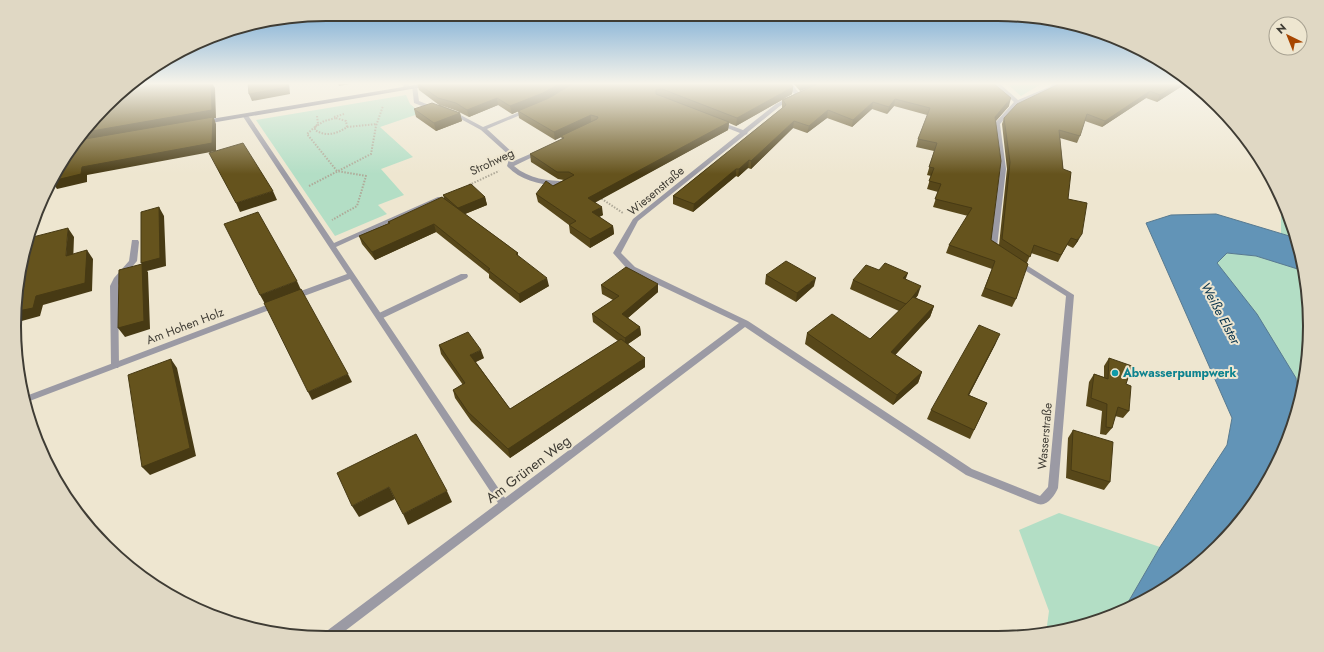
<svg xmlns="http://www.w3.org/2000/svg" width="1324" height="652" viewBox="0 0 1324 652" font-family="Jost,sans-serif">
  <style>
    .green { fill: #b3dec5 }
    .water { fill: #6294b7; stroke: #587a90 }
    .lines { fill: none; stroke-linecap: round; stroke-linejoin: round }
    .path { stroke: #afa998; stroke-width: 2; stroke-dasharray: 1.5 1.5; stroke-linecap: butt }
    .service { fill: #9b9aa4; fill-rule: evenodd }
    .minor { fill: #9b9aa4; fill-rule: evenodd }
    .secondary { fill: #777683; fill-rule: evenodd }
    .wall { fill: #574719 }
    .shaded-wall { fill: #473a14 }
    .building { fill: #65531d; stroke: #473a14 }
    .culture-dot { fill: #0f9aa8; stroke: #eee6d0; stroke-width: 1.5 }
    .labels { text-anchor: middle; stroke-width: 4; stroke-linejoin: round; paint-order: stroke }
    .street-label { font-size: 12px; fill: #3f3c34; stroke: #eee6d0 }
    .culture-label { font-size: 12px; font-weight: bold; fill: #0d838f; stroke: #eee6d0; text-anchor: start }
    .water-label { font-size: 13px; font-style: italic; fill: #05314a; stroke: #eee6d0 }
    .near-street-label { font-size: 14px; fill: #3f3c34; stroke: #eee6d0 }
    .rim { fill: none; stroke: #3f3c34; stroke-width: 2 }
  </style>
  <rect width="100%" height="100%" fill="#eee6d0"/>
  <!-- green -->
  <path class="green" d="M1006,83h37l-22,13z
    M406,95l4,9 11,9 -41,14 33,30 -32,12 23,26 -26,10 9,9 -52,22 -79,-116z
    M1277,189l16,36 3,13 -15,-4v-29z
    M1227,253l29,3 48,15c10,44 3,88 -4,131l-4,-24 -79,-115z
    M1059,513l101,34 -37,64 -77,22 3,-22 -30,-81z"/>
  <!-- water -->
  <path class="water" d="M1216,214l80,24 8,33 -48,-15 -29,-3 -10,10 40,51 39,64 3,29 -21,57 -45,68 -61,53 -49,26 37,-64 67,-102 5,-27 -86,-195 25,-8z"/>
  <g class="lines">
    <!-- path -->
    <path class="path" d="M317,116l1,8 -11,10 30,37 29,5 -9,30 -25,14
      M334,117l10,-3
      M336,118l10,3 1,6c-10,7 -21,10 -32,3v-3l9,-6z
      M347,127l30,-3
      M469,185l30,-14
      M309,186l62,-32 5,-28 7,-20
      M599,197l24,16"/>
    <!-- service -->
    <path class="service" d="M785,83h6l9,11v2h-4z
      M132,240h6l1,2 -2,19 -17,20 -2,5 1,80 -1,2h-6l-1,-2 -1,-80 4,-8 15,-17z
      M461,274h6l1,2 -1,2 -84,40 -3,1 -4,-3 1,-2z"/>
    <!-- minor -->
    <path class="minor" d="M405,83h6l-3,5 -5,-1z
      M993,83h6l19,17 31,-13 5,-4h6l-7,6 -34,14 -19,21 6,45 -9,78 4,3 -4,2 -8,-4 11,-79 -6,-45 20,-22z
      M412,85l5,1 2,15 15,6v2h-4l-16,-6z
      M788,98l5,1 -13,7 -32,26 -1,2 -2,1 -107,86 -17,32 14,14 113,54 224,148 68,27 8,-9 18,-191 -53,-33 1,-2h6l54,34 -16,193c-3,7 -11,19 -20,16l-72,-29 -221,-148 -408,310h-15l2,-4 174,-130 -148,-224 -54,20h-6l-1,-2 1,-2 57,-21 -105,-159 1,-1h4l87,129 104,-46h4l1,1 -107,49 169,251 234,-175 -110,-52 -16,-18 20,-34 107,-86 -23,-9v-2h4l22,8 33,-26z
      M527,109l5,1 -45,19 28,26 1,1 -2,5 23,-10h4v2l-27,13c15,13 34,15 53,15l2,1v2c-20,4 -48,-2 -62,-18l3,-10 -29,-26 -33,-18 5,-1 30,16z
      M277,301l3,1 1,2 -1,2 -253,96 -1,-6z"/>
    <!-- secondary -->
    <path class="secondary" d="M427,83h11l-3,2 -230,39 -3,-2 3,-2z"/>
  </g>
  <!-- wall -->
  <path class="wall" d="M412,83h162l219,4 -1,7 -9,5 30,-13 -13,5 -7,-8h200l16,23 -13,15 -5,119 8,5 8,-76 -5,-45 2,-6 183,-35 -30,19 -11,-4 -44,29 -17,-6 -5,15 -3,7 -17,-5 3,31 5,30 10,42 -5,7 -6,-3 -9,17 -27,-9 -4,10 -11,36 -4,8 -31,-11 11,-27 -46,-16 3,-8 19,-29 -35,-9 5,-15 -11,-3 4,-13 -4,-1 7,-24 -18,-4 2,-8 9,-24 -33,-9 -7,8 -15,-5 -20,18 -25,-9 -20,15 -14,-5 -42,41 -3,-1 -10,9 -2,-1 -43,36 -20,-8v-8l109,-88v-8l-46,26 -7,-3 -1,7 -133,72 8,13 -4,2 14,9 1,8 -24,14 -20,-15 -1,-8 -31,-23 -2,-8 28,-14 -6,-1 -27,-17 -1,-8 32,-15 -1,-2 -6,3 -36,-22 -1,-7 -6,3 -14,-9 -29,12 -12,-6 -17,-6 20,8 2,8 -26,10 -20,-14 -2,-8 25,-4 -20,-15 -2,-7z
    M443,195l42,2 2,8 -22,9 53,39v3l31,30 -29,17 -31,-25v-4l-53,-42 -61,28 -13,-16 -3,-8 30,-13 -1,-1 56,-24z
    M879,270l27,9 12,16 -2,3 18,8 -4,11 -35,38 27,17 -4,11 -25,22 -88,-61 2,-11 63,6 29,-28 -49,-22 3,-9z
    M766,275l48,11 -18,16 -31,-18z
    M658,284v8l-30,26 12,9 1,8 -13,9 17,23 -135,91 -39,-37 -16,-23 -2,-8 10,-5 -22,-31 -2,-9 45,13 -8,4 34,47 108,-68 -25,-19 -1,-8 21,-14 -11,-6 -1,-9z
    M996,343l-27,52 18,8 -17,36 -43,-20 4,-9z
    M1109,358l17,26 3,27 -6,7 -8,-2 -3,12 -6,7 -6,-1 2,-23 -16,-5 3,-24 5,-8 10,3v-11z
    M1073,430l37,52 -6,8 -38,-12 2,-40z"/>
  <!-- shaded-wall -->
  <path class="shaded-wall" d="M211,83h1l3,5 1,30h-2l2,6v27l-129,24v7l-30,7 -2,-3 -7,1 5,-9 29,-11 -6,-25 10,-10z
    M287,83h2l1,11 -38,7 -3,-7z
    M338,83h18l-17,3z
    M561,83h12l-29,18 -32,13 -2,-8z
    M803,83h17l-20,8 1,-7z
    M1180,83h7l-30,19 3,-7z
    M793,87l-1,7 -56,32 1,-8z
    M1150,91l-4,7 -44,29 3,-6z
    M497,98l1,7 -29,12 -2,-7z
    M1011,98l-2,8 -16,18 2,-7z
    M895,99l-1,7 -7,8 2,-7z
    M873,102l-1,7 -20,18 1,-7z
    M828,110l-1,8 -20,15 2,-7z
    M460,113l2,8 -26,10 -2,-8z
    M591,115v8l-36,17 -1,-8z
    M794,121l-1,7 -42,41v-8z
    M729,122l-1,8 -139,76 -1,-8z
    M749,160l-1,8 -10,9 1,-8z
    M736,169v7l-43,36 1,-8z
    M273,191l4,9 -37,12 -4,-9z
    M485,197l2,8 -27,11 -2,-8z
    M159,207l5,9 2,50 -19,5 1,1 2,57 -25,8 -7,-9 24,-64 -1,-1z
    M602,207l1,8 -10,5 -1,-8z
    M434,224l2,8 -61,28 -3,-8z
    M613,226l1,8 -24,14v-9z
    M68,228l6,9 -1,27 -7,-8z
    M1082,234l-4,7 -5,7 4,-8z
    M87,250l6,9 -1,32 -49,14 -3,11 -22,6v-11z
    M908,273l-3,8 -2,-3z
    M547,278l2,8 -29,17 -1,-9z
    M816,278l-2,8 -18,16 1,-9z
    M297,281l4,9 -36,14 -5,-9z
    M658,284v8l-35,30 -1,-8z
    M921,286l-3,9 -14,18 3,-9z
    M934,306l-4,11 -42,46 3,-11z
    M640,327l1,8 -16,11v-8z
    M1000,334l-4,9 -31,60 3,-8z
    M481,350l3,8 -11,5 -3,-8z
    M645,358v9l-135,91 -2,-9z
    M171,359l6,9 19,88 -46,19 -8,-8z
    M922,372l-4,11 -25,22 4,-10z
    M348,374l4,8 -40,18 -4,-8z
    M389,487l6,12 -36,18 -7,-11z
    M447,491l5,11 -44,23 -5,-11z"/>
  <!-- building -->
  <path class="building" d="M146,83h65l1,27 -126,22 40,-43 16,-2z
    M248,83h39v4l-38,7z
    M417,83h144l-18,10 -33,13 -13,-8 -30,12 -11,-7 -18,-5z
    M574,83h216l3,4 -56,31 -75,-29 -6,1v4l73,28 -141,76 14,9 -10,5 21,14 -23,13 -21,-14 7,-4 -40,-27 10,-13 7,5 21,-11 -5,-3h-12l-27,-18 34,-16 -3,-2 36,-17 1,-2 -7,-2 -37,17 -36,-21 31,-13z
    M819,83h174l18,15 -16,19 6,44 -10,79 37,24 -12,35 -31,-11 10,-27 -46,-16 23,-37 -37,-9 6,-15 -12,-3 5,-13 -5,-1 8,-24 -19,-4 12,-31 -35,-9 -6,8 -16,-5 -20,18 -25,-10 -19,16 -15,-5 -43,40 -2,-1 -10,9h-3l-42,35 -21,-8 113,-91 -3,-5z
    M1061,83h119l-20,12 -10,-4 -45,30 -18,-7 -7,22 -21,-6 4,39 8,3 -3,27 19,4 -5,31 -5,6 -6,-2 -10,17 -27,-10 -4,12 -28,-18 8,-77 -6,-44 13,-14z
    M432,103l28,10 -26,10 -20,-14z
    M213,117l-1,26 -130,24 -1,7 -29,7 14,-28 13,-13z
    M243,143l30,48 -37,12 -27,-50z
    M471,184l14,13 -27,11 -15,-13z
    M442,197l76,56 -2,1 31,24 -28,16 -31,-24 2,-1 -56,-45 -62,28 -13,-16 31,-13 -2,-1z
    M159,207l1,51 -19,5v-51z
    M258,212l39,69 -37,14 -36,-71z
    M68,228l-2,28 21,-6 -2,33 -49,13 -3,12 -15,3 1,-23 5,-1 5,-49z
    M786,261l30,17 -19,15 -31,-18z
    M885,263l23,10 -5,5 18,8 -10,13 -5,5 -53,-24 13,-15 13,5z
    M142,264l2,57 -26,7 1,-58z
    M626,267l32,17 -36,30 18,13 -15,11 -33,-24 27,-18 -18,-11z
    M301,289l47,85 -40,18 -44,-89z
    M913,297l21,9 -43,46 31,20 -25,23 -90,-62 25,-19 38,25z
    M979,325l21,9 -32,61 19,8 -13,27 -43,-20z
    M468,332l13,18 -11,5 40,54 111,-70 24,19 -137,91 -40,-37 -15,-22 12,-7 -26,-38z
    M1109,358l23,8 -6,18 5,2 -2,25 -11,-4 -6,21 -6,-1 1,-23 -16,-6 3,-24 14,5z
    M171,359l19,89 -48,19 -14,-92z
    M1073,430l40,12 -3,40 -39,-12z
    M416,434l31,57 -44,23 -14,-27 -37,19 -15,-33z"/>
  <!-- sky -->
  <linearGradient id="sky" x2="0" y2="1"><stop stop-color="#72a7d4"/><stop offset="0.48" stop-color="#f7f4ea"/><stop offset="1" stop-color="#f7f4ea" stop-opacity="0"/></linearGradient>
  <rect width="1324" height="174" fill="url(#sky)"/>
  <!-- markers -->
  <circle class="culture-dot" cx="1115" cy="373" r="4"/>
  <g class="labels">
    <!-- street labels -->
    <g class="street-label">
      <text transform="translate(492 162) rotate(-25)" y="4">Strohweg</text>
      <text transform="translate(656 191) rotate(-40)" y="4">Wiesenstraße</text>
      <text transform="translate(185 326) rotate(-21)" y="4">Am Hohen Holz</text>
      <text transform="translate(1045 436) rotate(-85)" y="4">Wasserstraße</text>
    </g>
    <!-- culture labels -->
    <g class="culture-label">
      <text x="1123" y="377">Abwasserpumpwerk</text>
    </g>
    <!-- water labels -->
    <g class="water-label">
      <text transform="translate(1221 313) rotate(62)" y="5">Weiße Elster</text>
    </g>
    <!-- near-street labels -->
    <g class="near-street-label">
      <text transform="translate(528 469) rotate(-37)" y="5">Am Grünen Weg</text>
    </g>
  </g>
  <!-- crop -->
  <path d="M0 0H1324V652H0ZM326 21H998A305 305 0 0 1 1303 326V326A305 305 0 0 1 998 631H326A305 305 0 0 1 21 326V326A305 305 0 0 1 326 21Z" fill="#e0d8c4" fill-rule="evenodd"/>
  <path class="rim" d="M326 21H998A305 305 0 0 1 1303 326V326A305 305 0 0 1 998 631H326A305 305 0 0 1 21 326V326A305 305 0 0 1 326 21Z"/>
  <!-- north arrow -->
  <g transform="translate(1288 36) rotate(317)"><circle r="19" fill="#eee6d0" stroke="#a8a292"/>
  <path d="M0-3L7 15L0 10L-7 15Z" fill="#a74600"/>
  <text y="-6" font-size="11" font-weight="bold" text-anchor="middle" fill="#3f3c34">N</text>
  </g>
</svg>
